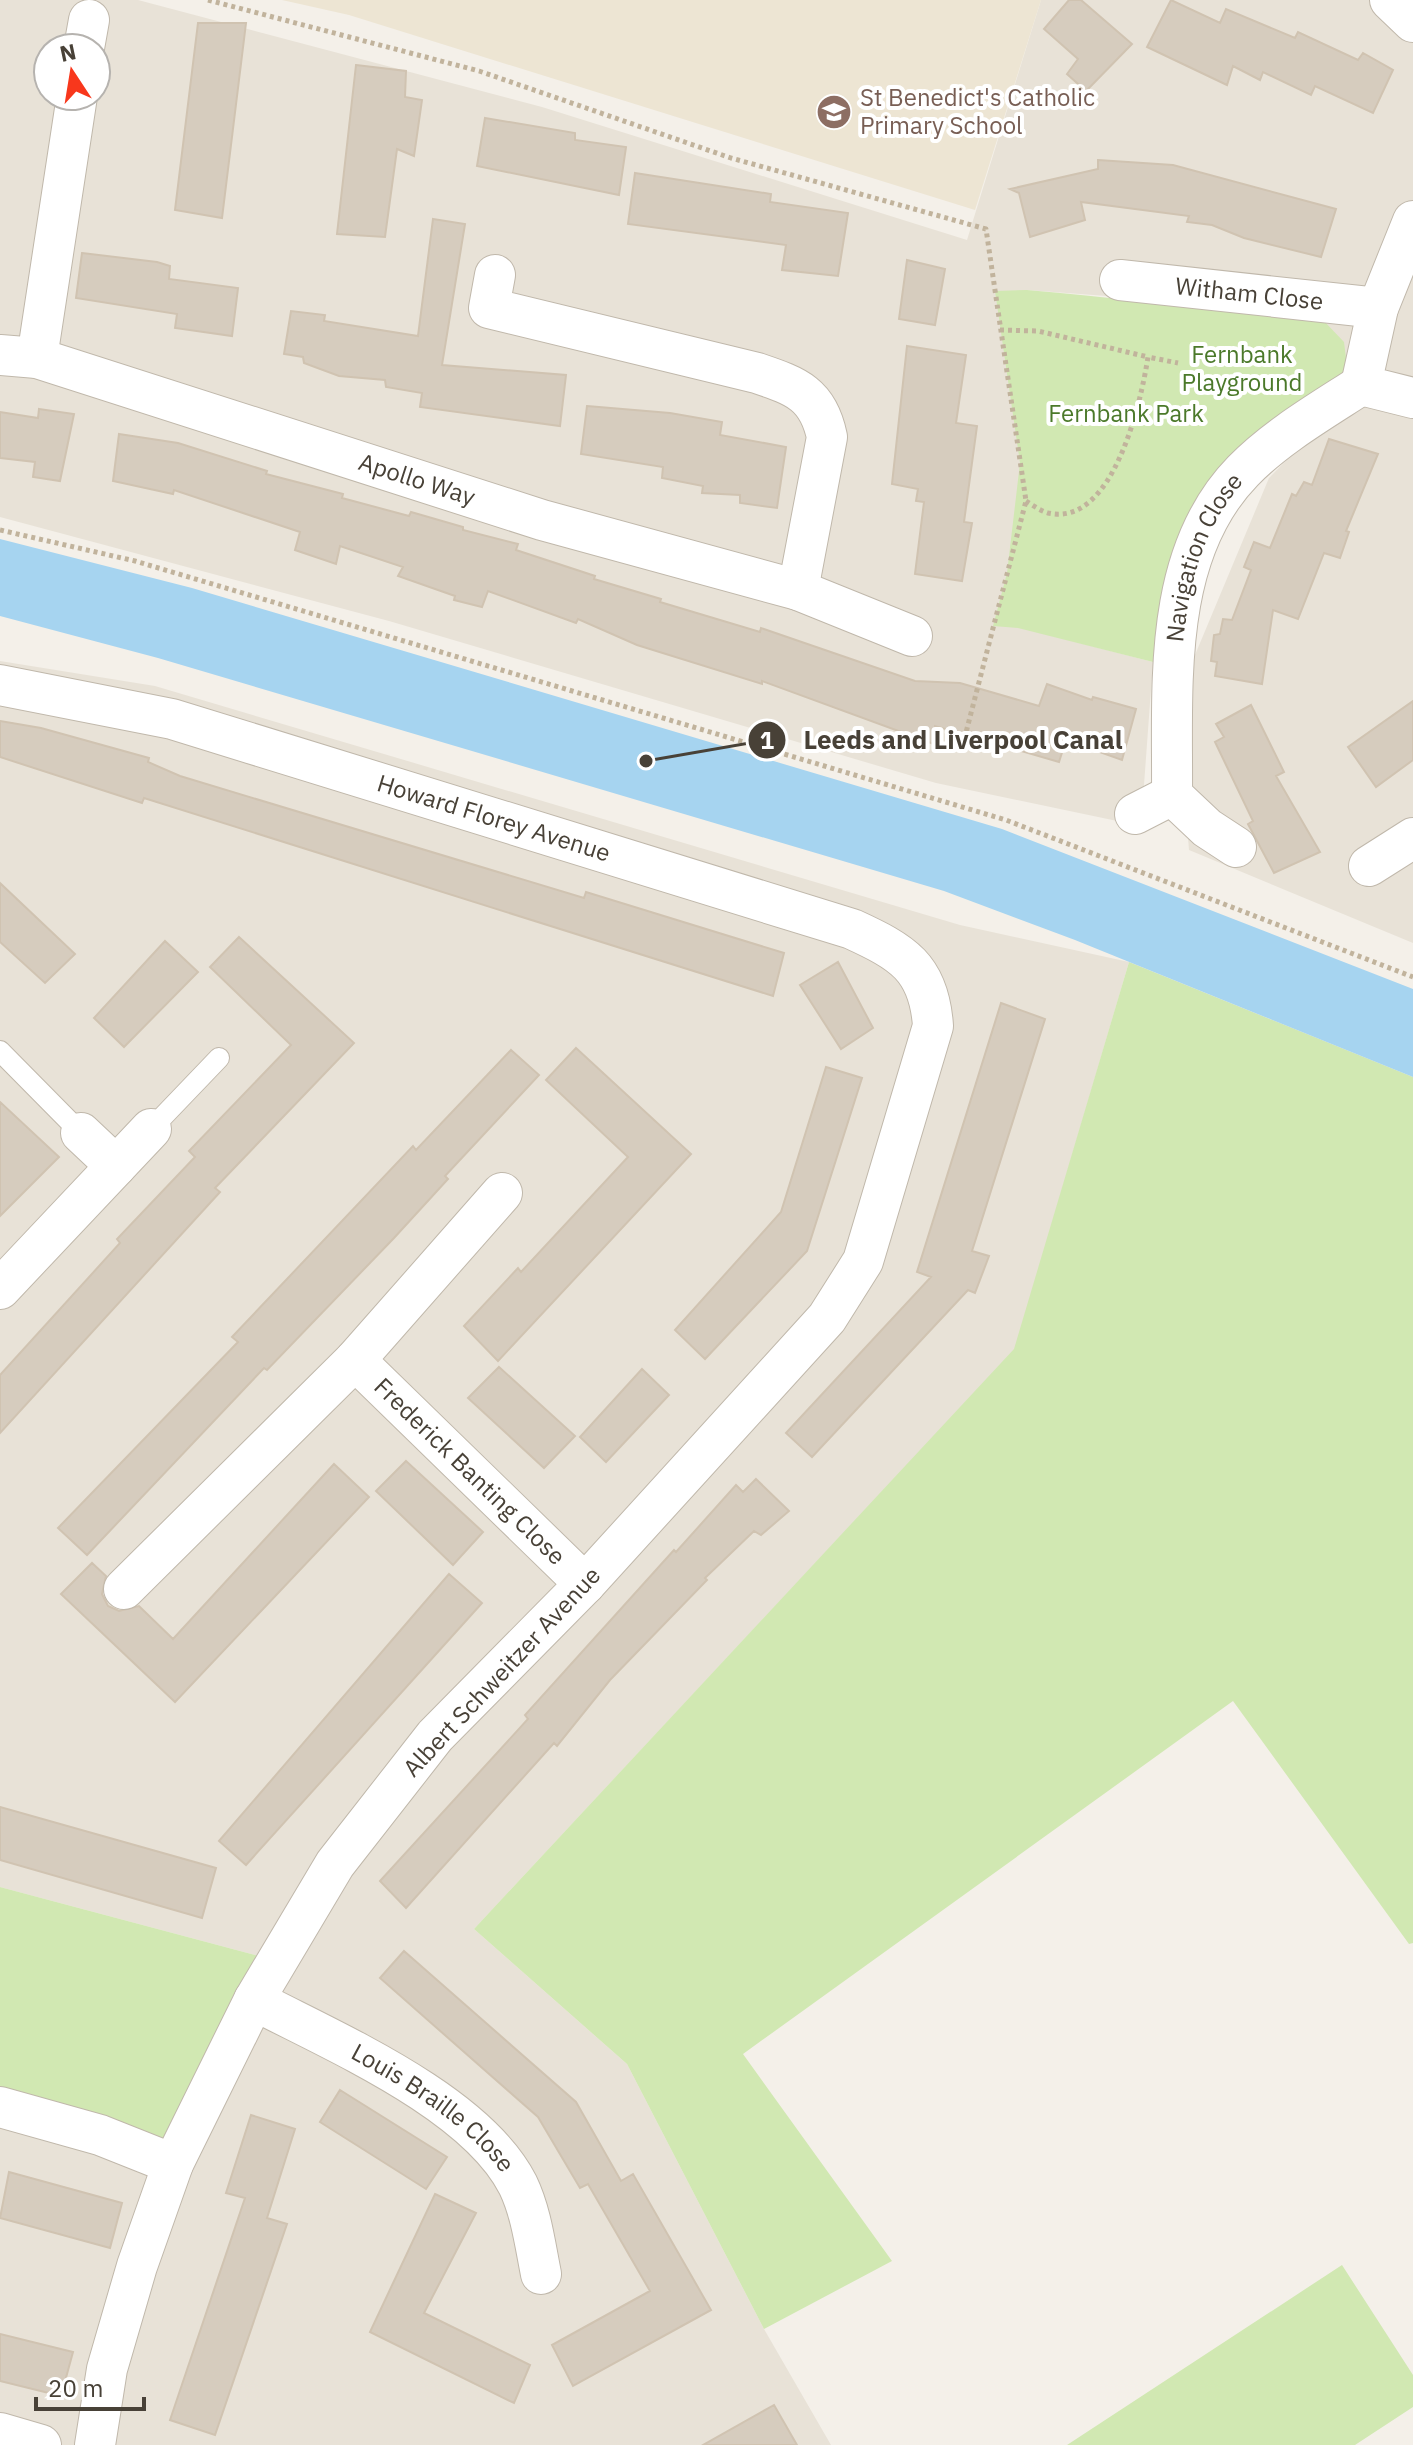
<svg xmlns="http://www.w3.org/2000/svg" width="1413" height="2445" viewBox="0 0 1413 2445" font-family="'IBM Plex Sans',sans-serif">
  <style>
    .residential { fill: #e8e2d7; fill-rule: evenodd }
    .education { fill: #ede5d3 }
    .green { fill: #d1e8b2 }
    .water { fill: #a6d4f0 }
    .building { fill: #d6ccbe; stroke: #d0c3b1; stroke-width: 2 }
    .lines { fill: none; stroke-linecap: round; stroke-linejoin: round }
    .service-casing { stroke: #c0b8ab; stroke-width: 22 }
    .minor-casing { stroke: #c0b8ab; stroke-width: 42 }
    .path { stroke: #c1b39c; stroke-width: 5; stroke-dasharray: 4 4; stroke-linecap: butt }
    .service { stroke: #fff; stroke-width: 20 }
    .minor { stroke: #fff; stroke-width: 40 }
    .labels { text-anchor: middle; stroke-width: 8; stroke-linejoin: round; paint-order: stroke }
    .education-label { font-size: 24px; fill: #785e54; stroke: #fff; text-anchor: start }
    .street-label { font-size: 24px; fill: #484137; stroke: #fff }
    .park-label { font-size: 24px; fill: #4b792a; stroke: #fff }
    .leader { fill: none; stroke: #484137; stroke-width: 3 }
    .callout-dot { fill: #484137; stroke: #fff; stroke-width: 3 }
    .mark-label { font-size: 24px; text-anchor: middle; font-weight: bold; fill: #fff }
    .callout-label { font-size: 26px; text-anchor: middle; font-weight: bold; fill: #484137; stroke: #fff; stroke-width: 8; stroke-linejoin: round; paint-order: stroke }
  </style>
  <rect width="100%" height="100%" fill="#f4f0e9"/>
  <!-- residential -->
  <path class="residential" d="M0,0h138l404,107 425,133 74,-240h372v943l-224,-93 -12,-152 92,-220 86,-88 -36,-78 -292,-22 -9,337 135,35 -12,164 -205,-43 -547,-162 -389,-104zM48,48h48v48h-48z
    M0,661l155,25 805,239 169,37 -114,387 -541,580 153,135 137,265 67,116h-831v-346l270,-140 -270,-72z"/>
  <!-- education -->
  <path class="education" d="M282,0h759l-66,210 -626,-195z"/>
  <!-- green -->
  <path class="green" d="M1027,290c99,8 197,23 296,30l21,22 4,32 -184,213 -11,75 -135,-34 -25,-2 14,-53 13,-110 -25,-172z
    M1129,962l284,115v866l-4,1 -176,-243 -490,353 149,207 -128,68 -137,-265 -153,-135 540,-580z
    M0,1887l270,72 -100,196 -170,-56z
    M1342,2265l71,110v32l-58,38h-288z"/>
  <!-- water -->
  <path class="water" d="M0,539l192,49 810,241 411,160v88l-338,-137 -131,-49 -786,-233 -158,-42z"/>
  <!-- building -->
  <path class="building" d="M1069,0h12l51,44 -46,47 -19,-17 11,-15 -34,-30z
    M1171,0l49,23 6,-14 69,29 3,-6 60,28 5,-7 30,17 -20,43 -58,-27 -4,9 -48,-23 -3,8 -27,-14 -6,19 -80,-38z
    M198,23h48l-24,195 -47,-8z
    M356,65l50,6 -1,26 17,3 -8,56 -17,-7 -12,88 -48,-3z
    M485,118l90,15v7l51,7 -7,48 -142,-29z
    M1098,160l75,5 163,44 -15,48 -77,-19 -32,-13 -25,-3 2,-6 -108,-14 4,18 -55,17 -11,-44 -9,-4 88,-20z
    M635,173l136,21 -1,8 78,11 -10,63 -56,-6 4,-25 -158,-21z
    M433,219l32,5 -23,141 124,10 -6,51 -140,-19 2,-14 -36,-6 -1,-7 -46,-4 -35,-13 -1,-6 -19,-3 7,-43 34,4 -1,6 94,15z
    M82,253l75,9 13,4 -1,13 69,9 -6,48 -57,-8 2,-14 -101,-16z
    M907,260l38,9 -10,56 -36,-6z
    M907,346l59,9 -10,68 21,3 -13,96 8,1 -10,58 -47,-7 9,-72 -8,-1 2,-12 -26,-5z
    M587,406l83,7 52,9 -2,13 66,12 -9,61 -37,-5v-8l-38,-2 1,-7 -41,-8 1,-11 -82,-13z
    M39,409l35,5 -14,67 -27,-4 2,-15 -35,-4v-46l38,6z
    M119,434l59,9 89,28 -1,3 77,20 -1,4 67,18 2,-4 52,15v3l55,14 -2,6 79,26 -1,3 67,20 -1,3 100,30 1,-4 154,53 45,2 79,23 8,-22 45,16 1,-3 43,12 -14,51 -56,-20 -7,22 -124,-36 -1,18 -172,-63v3l-125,-39 -59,-26 -2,4 -88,-32 -6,16 -28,-7 1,-4 -57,-20 5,-9 -63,-21 -4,18 -41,-14 5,-18 -126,-42 -1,4 -60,-13z
    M1329,439l49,15 -32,77 3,1 -9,26 -16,-5 -26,66 -25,-9 -11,74 -47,-8 2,-14 -6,-1 3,-26 6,-1 3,-15 9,1 19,-50 -7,-3 10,-25 16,6 22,-54 4,2 8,-14 8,3z
    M1413,701v59l-37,27 -28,-40z
    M1251,705l33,67 -8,4 44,76 -46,21 -26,-49 5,-3 -38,-79 9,-5 -8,-13z
    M0,721l41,7 108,30 -1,4 32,14 404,122 2,-6 198,61 -11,43 -629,-198 -2,5 -142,-46z
    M0,883l75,71 -30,29 -45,-41z
    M239,937l115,106 -139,145 5,4 -220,241v-58l120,-132 -3,-4 78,-82 -6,-6 102,-106 -81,-78z
    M165,941l33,31 -74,75 -30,-29z
    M838,962l35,66 -32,21 -41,-64z
    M1001,1003l44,16 -73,232 17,5 -14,37 -7,-3 -156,167 -26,-24 145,-156 -14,-5z
    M576,1048l115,106 -193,207 -34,-35 54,-58 3,4 107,-115 -82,-77z
    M511,1050l28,25 -94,101 3,3 -54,59 -127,132 -3,-2 -177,187 -29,-27 180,-186 -6,-5 181,-191 3,4z
    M826,1067l36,11 -55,173 -102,108 -30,-29 106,-118z
    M0,1102l59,55 -59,59z
    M499,1367l76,69 -31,32 -76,-70z
    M642,1369l27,26 -63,67 -26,-25z
    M406,1461l77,71 -30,33 -77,-74z
    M334,1464l35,33 -194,205 -114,-108 31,-31 14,13 -4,18 6,12 11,5 20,-5 34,33z
    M756,1479l33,32 -28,24 -7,-4 -49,47 2,2 -97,100 -53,66 -3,-3 -148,165 -26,-27 148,-162 -3,-4 149,-165 2,2 60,-67 7,7z
    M449,1574l33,29 -236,262 -27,-24z
    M0,1807l216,61 -14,50 -202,-58z
    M404,1951l172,151 45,79 12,-7 78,136 -138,76 -21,-41 98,-54 -62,-107 -8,4 -42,-71 -158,-139z
    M340,2090l107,67 -21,32 -106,-67z
    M251,2115l44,14 -28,89 20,6 -72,211 -45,-15 75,-222 -19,-5z
    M9,2172l113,31 -12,45 -110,-30z
    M435,2194l41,19 -52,100 106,52 -16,38 -144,-71z
    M0,2334l73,18 -12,44 -61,-15z
    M774,2405l23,40h-94z"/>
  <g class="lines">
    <defs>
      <path id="service" d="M0,1051l81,82
        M151,1129l68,-71"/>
      <g id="minor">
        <path d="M1390,0l23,22"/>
        <path d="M84,48l5,-28"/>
        <path d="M1413,221l-35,87 -17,77 52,13"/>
        <path d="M495,275l-6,33 268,65c38,13 61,20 70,64l-29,153"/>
        <path id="s1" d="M1120,280l258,28"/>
        <path id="s2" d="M0,355l37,3 505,162 256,70 114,46"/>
        <path d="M37,358l40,-262"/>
        <path id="s3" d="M0,685l172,34 680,210c50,23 77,38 81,97l-70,235 -36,57 -242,266 -150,152 -100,128 -81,136 -81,164 -36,102 -30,103 -12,76"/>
        <path d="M1135,814l37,-19"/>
        <path id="s4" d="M1236,847l-29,-19 -35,-33c1,-108 -11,-240 71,-324 33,-34 78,-60 118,-86"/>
        <path d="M1369,866l44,-28"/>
        <path d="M81,1133l35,33"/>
        <path d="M0,1289l151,-160"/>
        <path id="s5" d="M355,1360l230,224"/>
        <path d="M124,1589l231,-229 147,-167"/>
        <path id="s6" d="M254,2000c80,42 222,102 264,185 13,27 17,59 23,89"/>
        <path d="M0,2107l100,28 73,29"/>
        <path d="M0,2433l41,12"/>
      </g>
    </defs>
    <!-- service casing -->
    <use href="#service" class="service-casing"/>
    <!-- minor casing -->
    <use href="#minor" class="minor-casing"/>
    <!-- path -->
    <path class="path" d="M208,0l271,71 252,87 255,71 40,272 -63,243
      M1000,330l38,1 110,26
      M1026,501c6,4 15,10 22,12 65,15 93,-111 100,-156l30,6
      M0,530l135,31 871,259 407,157"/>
    <!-- service -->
    <use href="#service" class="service"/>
    <!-- minor -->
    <use href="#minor" class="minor"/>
  </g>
  <!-- icons -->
  <defs>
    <symbol id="school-disc" viewBox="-11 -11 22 22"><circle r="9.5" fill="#8d6e63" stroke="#fff"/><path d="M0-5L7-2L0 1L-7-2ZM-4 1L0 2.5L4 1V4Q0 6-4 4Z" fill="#fff"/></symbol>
  </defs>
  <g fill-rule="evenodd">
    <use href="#school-disc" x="814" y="92" width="40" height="40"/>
  </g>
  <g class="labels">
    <!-- education labels -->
    <g class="education-label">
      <text x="860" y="106">St Benedict's Catholic<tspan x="860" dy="28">Primary School</tspan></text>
    </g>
    <!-- street labels -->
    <g class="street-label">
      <text dy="8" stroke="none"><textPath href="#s1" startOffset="130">Witham Close</textPath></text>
      <text dy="8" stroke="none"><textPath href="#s2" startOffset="436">Apollo Way</textPath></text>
      <text dy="8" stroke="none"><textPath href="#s4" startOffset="326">Navigation Close</textPath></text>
      <text dy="8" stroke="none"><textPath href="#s3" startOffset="512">Howard Florey Avenue</textPath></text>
      <text dy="8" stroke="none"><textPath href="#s5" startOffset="160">Frederick Banting Close</textPath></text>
      <text transform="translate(502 1672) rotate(-47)" y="8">Albert Schweitzer Avenue</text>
      <text dy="8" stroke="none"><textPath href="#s6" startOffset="210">Louis Braille Close</textPath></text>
    </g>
    <!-- park labels -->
    <g class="park-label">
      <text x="1242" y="363">Fernbank<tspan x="1242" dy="28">Playground</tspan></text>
      <text x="1126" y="422">Fernbank Park</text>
    </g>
  </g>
  <!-- callouts -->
  <path class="leader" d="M646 761L767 740"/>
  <g class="callout-dot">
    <circle cx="646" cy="761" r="8"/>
    <circle cx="767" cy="740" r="20"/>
  </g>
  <g class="mark-label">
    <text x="767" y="749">1</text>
  </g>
  <g class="callout-label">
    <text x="963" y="749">Leeds and Liverpool Canal</text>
  </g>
  <!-- north arrow -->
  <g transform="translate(72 72) rotate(348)"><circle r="38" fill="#ffffff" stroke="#b6b3af" stroke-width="2"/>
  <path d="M0-6L14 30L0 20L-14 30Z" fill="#f8371c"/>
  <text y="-12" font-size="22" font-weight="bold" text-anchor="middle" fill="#484137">N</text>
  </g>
  <!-- scale -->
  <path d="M36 2397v12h108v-12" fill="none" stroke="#484137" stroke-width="4"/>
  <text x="48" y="2397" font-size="24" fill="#484137" stroke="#ffffff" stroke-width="6" paint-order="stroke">20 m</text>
</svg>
